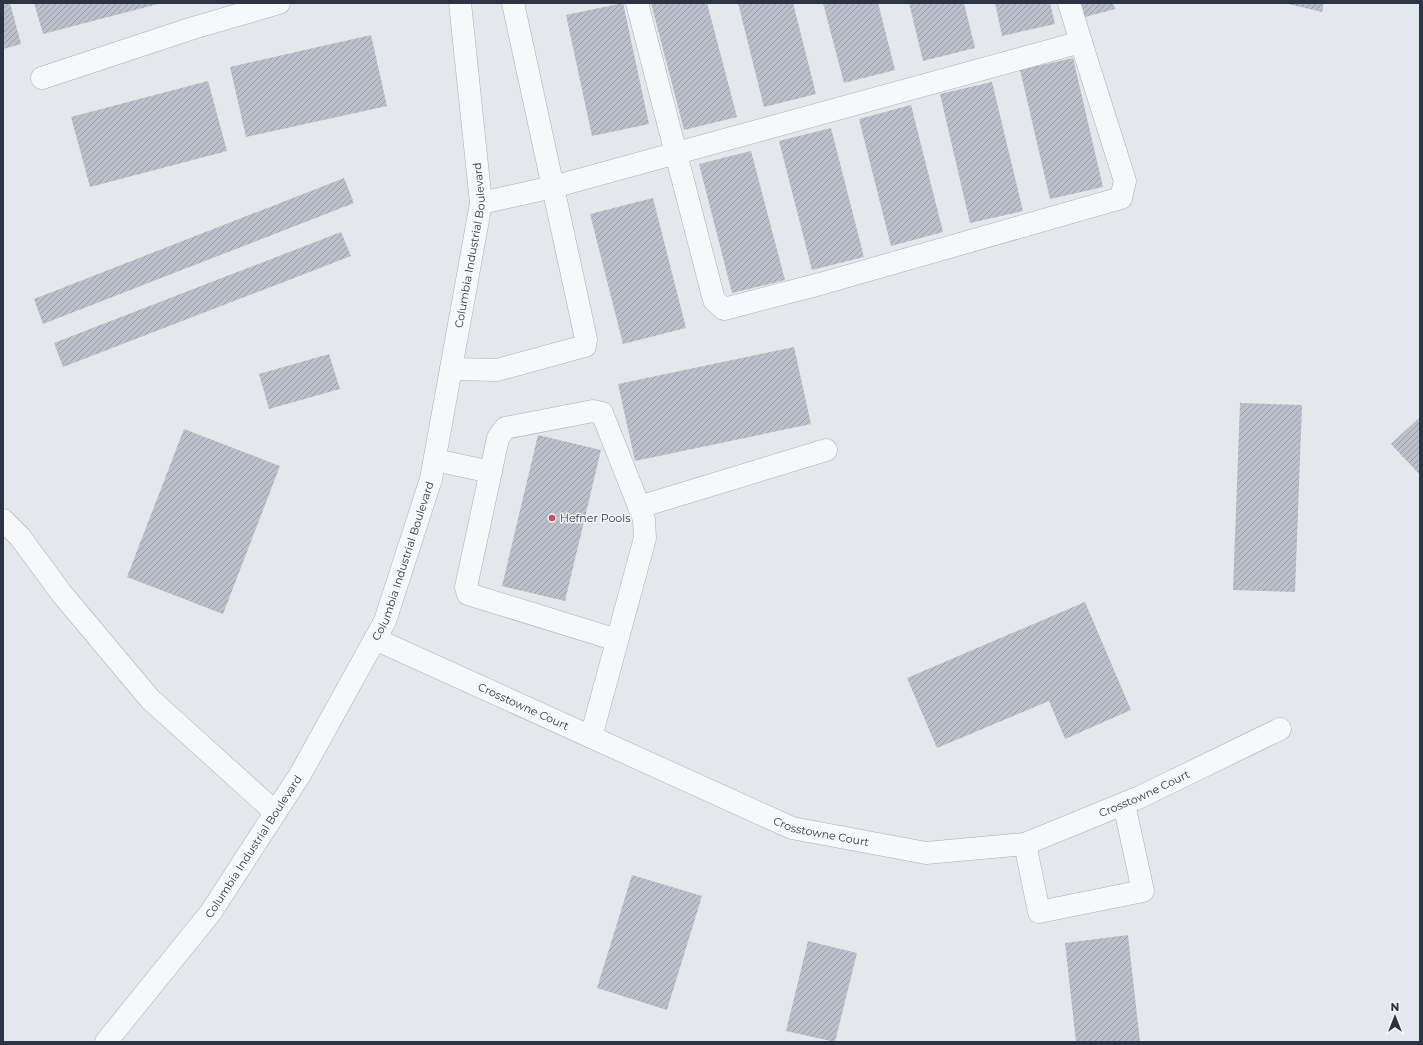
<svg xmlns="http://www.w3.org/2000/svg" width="1423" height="1045" viewBox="0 0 1423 1045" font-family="Montserrat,sans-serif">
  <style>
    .building { fill: url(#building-hatch) }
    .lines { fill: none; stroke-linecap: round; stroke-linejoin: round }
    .minor-casing { stroke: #a9aeb7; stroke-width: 23 }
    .minor { stroke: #f7f8fa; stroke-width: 22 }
    .poi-dot { fill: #d1495b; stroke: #f4f6f9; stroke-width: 1.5 }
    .labels { text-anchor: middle; stroke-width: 3; stroke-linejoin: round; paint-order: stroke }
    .street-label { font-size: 11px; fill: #2b3445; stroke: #f4f6f9 }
    .poi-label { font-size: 11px; fill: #2b3445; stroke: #f4f6f9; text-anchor: start }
  </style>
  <defs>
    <pattern id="building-hatch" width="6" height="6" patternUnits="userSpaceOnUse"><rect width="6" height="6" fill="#bbc0ca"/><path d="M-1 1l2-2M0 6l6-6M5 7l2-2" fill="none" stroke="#989da6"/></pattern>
  </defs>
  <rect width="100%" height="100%" fill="#e4e7ec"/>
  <!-- building -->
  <path class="building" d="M3,3h7l11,41 -18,5z
    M34,3h124v1l-115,30z
    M623,3l26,121 -57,12 -26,-121z
    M651,3h56l30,114 -53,13z
    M738,3h55l23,91 -52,13z
    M823,3h55l17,67 -51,13z
    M909,3h55l11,45 -52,13z
    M995,3h55l5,21 -53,12z
    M1081,3h32l2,6 -30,8z
    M1284,3h40l-2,9z
    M371,35l16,71 -141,31 -16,-70z
    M1073,58l30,129 -53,12 -30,-129z
    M208,81l19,70 -137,36 -19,-70z
    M992,82l31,129 -53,12 -30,-129z
    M911,105l32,127 -52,14 -32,-127z
    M831,128l33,129 -52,13 -33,-129z
    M751,151l34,129 -53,13 -33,-129z
    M344,178l10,25 -311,121 -9,-25z
    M653,198l33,130 -63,16 -33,-130z
    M341,232l10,24 -288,111 -9,-24z
    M794,347l17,77 -176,37 -17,-77z
    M329,354l11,35 -71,20 -10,-35z
    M1240,403l62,2 -7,187 -62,-2z
    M1420,417v58l-29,-31z
    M184,429l96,37 -57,148 -96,-37z
    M538,435l63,15 -36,151 -63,-15z
    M1085,602l46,108 -66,29 -16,-38 -112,47 -30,-70z
    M632,875l70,21 -35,114 -70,-22z
    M1128,935l12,107h-64l-11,-99z
    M808,941l49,12 -22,89 -49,-11z"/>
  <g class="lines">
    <defs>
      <g id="minor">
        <path d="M637,3l77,297 10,9 96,-25 301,-86 4,-17 -44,-139"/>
        <path d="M42,78l151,-50 86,-25"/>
        <path d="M481,203l72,-16 528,-145 -12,-39"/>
        <path d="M451,369l46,1 88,-24 1,-7 -73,-336"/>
        <path d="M435,460l56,12"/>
        <path d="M639,507l187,-57"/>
        <path d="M3,520l17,17 42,57 88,105 125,113"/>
        <path id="s1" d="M375,639l417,189 134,25 99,-9 115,-47 140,-68"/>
        <path d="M591,737l54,-199 -1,-19 -42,-106 -9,-2 -88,17 -7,10 -32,149 2,7 149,46"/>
        <path d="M1025,844l14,68 104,-21 -19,-87"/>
        <path id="s2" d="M106,1042l105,-130 90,-139 84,-152 46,-142 50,-276 -21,-200"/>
      </g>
    </defs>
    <!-- minor casing -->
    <use href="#minor" class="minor-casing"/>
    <!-- minor -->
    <use href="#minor" class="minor"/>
  </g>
  <!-- markers -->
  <circle class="poi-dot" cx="552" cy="518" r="4"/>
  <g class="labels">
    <!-- street labels -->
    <g class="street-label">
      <text dy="4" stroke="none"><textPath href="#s2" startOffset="893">Columbia Industrial Boulevard</textPath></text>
      <text dy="4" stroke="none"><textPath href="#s2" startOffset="569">Columbia Industrial Boulevard</textPath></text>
      <text dy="4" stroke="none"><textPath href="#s1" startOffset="163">Crosstowne Court</textPath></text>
      <text dy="4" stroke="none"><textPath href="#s1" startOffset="823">Crosstowne Court</textPath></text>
      <text dy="4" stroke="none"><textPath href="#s1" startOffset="487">Crosstowne Court</textPath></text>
      <text dy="4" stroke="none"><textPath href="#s2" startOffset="245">Columbia Industrial Boulevard</textPath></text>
    </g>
    <!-- poi labels -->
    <g class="poi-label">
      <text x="560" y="522">Hefner Pools</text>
    </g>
  </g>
  <!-- border -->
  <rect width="1423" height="1045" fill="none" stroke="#2b3445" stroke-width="8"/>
  <!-- north arrow -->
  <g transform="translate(1395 1017)" stroke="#f4f6f9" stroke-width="3" paint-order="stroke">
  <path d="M0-3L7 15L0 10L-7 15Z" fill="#2b3445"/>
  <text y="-6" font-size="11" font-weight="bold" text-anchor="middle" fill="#2b3445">N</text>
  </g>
</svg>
